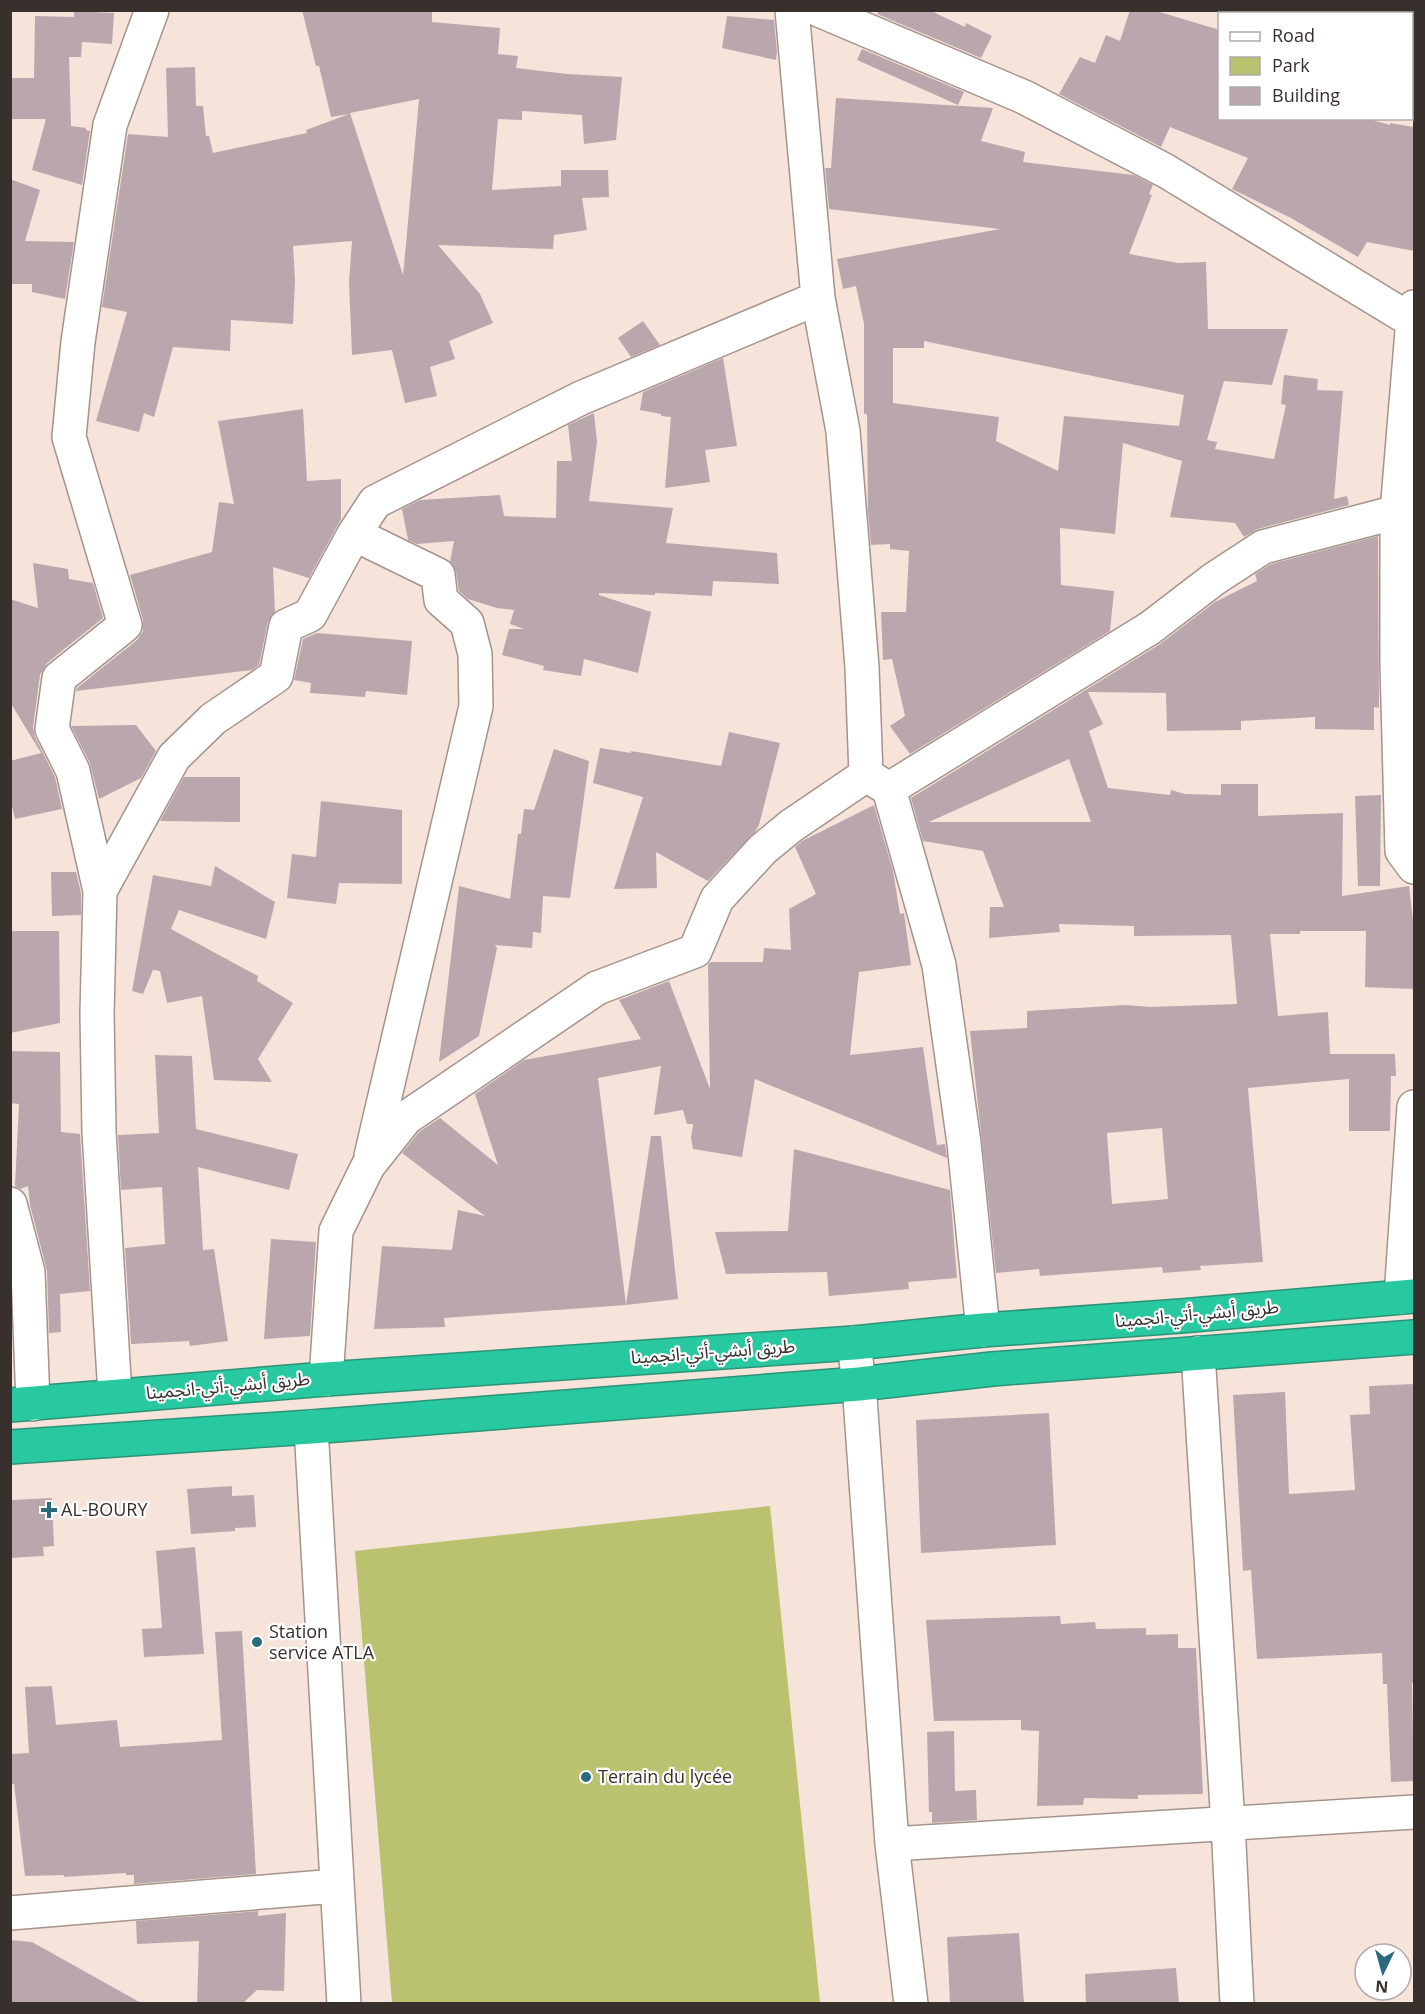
<svg xmlns="http://www.w3.org/2000/svg" width="1425" height="2014" viewBox="0 0 1425 2014" font-family="'Open Sans','Noto Sans Arabic',sans-serif">
  <style>
    .green { fill: #bac26f }
    .building { fill: #baa7ae; fill-rule: evenodd }
    .lines { fill: none; stroke-linecap: round; stroke-linejoin: round }
    .street-casing { stroke: #a5948b; stroke-width: 36 }
    .highway-casing { stroke: #2d9378; stroke-width: 36 }
    .street { stroke: #fff; stroke-width: 33 }
    .highway { stroke: #28c9a1; stroke-width: 33 }
    .poi-dot { fill: #296a7e; stroke: #fff; stroke-width: 2 }
    .labels { text-anchor: middle; stroke-width: 4.5; stroke-linejoin: round; paint-order: stroke }
    .street-label { font-size: 18px; fill: #37302c; stroke: #fff }
    .poi-label { font-size: 18px; fill: #37302c; stroke: #fff; text-anchor: start }
  </style>
  <rect width="100%" height="100%" fill="#f6e4db"/>
  <!-- green -->
  <path class="green" d="M770,1506l50,497h-428l-37,-452z"/>
  <!-- building -->
  <path class="building" d="M302,10h130v12l68,6 -2,26 20,2 -2,12 51,6 55,3 -6,63 -32,4 -2,-29 -60,-4v9l-24,-1 -6,71 69,-4v-16h47l1,27 -27,1 5,32 -33,5 -1,14 -115,-4 42,49 13,29 -44,18 6,18 -25,8 7,29 -32,7 -13,-53 -40,5 -3,-73 3,-41 -59,5 2,35 -2,43 -62,-4 -1,31 -57,-4 -19,70 -10,-4 -5,19 -43,-11 31,-109 -25,-5 26,-173 40,3 -2,-69 29,-1 1,39h7l3,30h3l4,17 94,-20 -1,-3 43,-16 -18,3 -12,-51h-3zM419,99l-13,145 -3,31 -53,-162z
    M879,10h50l36,17 1,-4 26,13 -11,22 -104,-44z
    M1130,10h23l67,20v88h145l25,7v-2l24,4v124l-47,-9 -9,15 -67,-39 -59,-29 16,-31 -78,-31 -9,20 -102,-53 21,-37 15,6 11,-28 14,6z
    M74,11l40,2 -2,31 -30,-2 -1,15h-12l2,69 15,2v2l4,1 -8,54 -50,-15 14,-51h-36v-41h24l1,-62 39,1z
    M727,16l47,4 3,32 -1,8 -54,-12z
    M862,49l102,43 -6,13 -101,-45z
    M836,98l157,10 -12,33 44,11 -2,10 111,13 19,10 -4,9 3,1 -23,59 49,9 28,-1 2,67h80l-16,56 -48,-4 -17,59 10,2 -2,7 59,10 12,-54 -5,-1 3,-29 34,4 -1,11 26,1 -9,108 13,-3 2,9 -91,24 -14,8 -9,-14 -65,-6 12,-56 -59,-18 -8,91 -55,-6 1,57 53,6 -4,40 -200,123 -20,-28 15,-10 -13,-57 -9,1 -2,-48h25l3,-61 -19,-2v-5l-19,1 -3,-33 -1,-98h-3v-90l-8,-38 -13,3 -6,-30 163,-30 -171,-20 -4,-41h6zM924,341l260,54 -5,31 -115,-10 -6,55 -62,-30 3,-24 -106,-14v-55h31z
    M10,179l30,11 -15,51 49,1 -9,57 -33,-7v-8h-22z
    M643,321l17,24 -29,12 -13,-19z
    M723,358l14,88 -32,4 5,32 -45,6 6,-71 -10,-1v-2l-21,-4 3,-18z
    M303,409l4,72 34,-2v40l-32,59 -36,-11 2,45 -7,10 -9,43 -7,5 -176,21 1,-3 60,-48 6,-9v-11l-13,-45 82,-23 7,-50 15,2 -16,-83z
    M594,413l3,29 -8,59 84,7 -7,35 111,10 2,31 -66,-3 -1,15 -57,-3v2l-56,-2v2l52,17 -13,61 -54,-14 -3,17 -38,-6 1,-4 -42,-11 7,-26h15l-14,-5 4,-14 -17,-2 -29,-9 -9,-8 -3,-19 -6,-10 4,-21 -37,3 -9,-4 -6,-31 18,-9 80,-5 4,21 52,2 1,-57h15l-4,-36z
    M1378,536l1,172 -5,-1v23l-59,-1v-12l-74,4v9l-74,1 -1,-38 -78,-1 15,32 -14,7 19,57 62,7 1,-5 14,4 36,1v-11h37v32l85,-3 -1,83 67,-10 5,43v60l-49,-2 1,-56h-66v3h-30l8,82 50,-4 2,42h65l1,22h-5l-1,55h-41v-52l-101,9 15,174 -63,4 1,4 -38,3 -1,-6 -122,9 -1,-7 -43,4 -26,-242 57,-3v-17l99,-6 24,2 87,-3 -6,-69 -97,1v-10l-75,-2 1,8 -71,6 1,-31h14l-21,-56 -60,-10 -12,-43 249,-154 55,-42 42,-21 -2,-7 16,-10zM1069,759l22,63h-162zM1162,1128l6,71 -56,5 -5,-71z
    M33,563l35,6 1,10 24,4 10,35 -56,45 -7,12 -7,52 2,10 20,40 7,32 -47,10 -5,-22v-36l31,-8 -31,-51v-103l28,9z
    M317,633l95,8 -5,54 -41,-4 -1,6 -55,-4 1,-10 -17,-3 9,-41z
    M136,725l20,26 -15,27 -42,21 -9,-36 -19,-37z
    M729,732l51,11 -21,82 -4,7 -47,49 -52,-29 1,36 -43,1 29,-92 -50,-14 7,-35 31,5v-2l90,15z
    M554,749l35,12 -19,137 -27,-2 -2,37 -8,-1 -1,16 -37,-3 2,3 -18,88 -40,26 20,-176 51,13 8,-65h3l3,-25 10,1z
    M184,777h56v45l-80,-1z
    M1381,795l-1,91h-22l-3,-90z
    M321,801l81,9v74l-63,-1 -3,21 -49,-6 5,-44 24,3z
    M874,805l19,66 7,43 4,-1 7,52 -52,7 -9,83 73,-8 14,98 8,-1 2,14 -192,-79 -13,78 -49,-8 -2,-11 2,-14h-6l-4,-14 -29,5 7,-49 -63,12 28,227 -182,13 1,9 -71,2 8,-83 70,4 6,-40 27,6 -83,-63 17,-21 21,-14 58,47 -23,-71 49,-34 117,-21 -22,-39 50,-19 41,108 -2,-124 2,-3h53l1,-14 27,2 -2,-41 27,-15 -21,-47 7,-6z
    M215,866l60,36 -9,37 -87,-29 -8,19 87,47 -1,5 36,22 -35,56 14,23 -58,-2 -12,-84 -35,7 -7,-32 -7,-1 -10,24 -11,-3 21,-116 58,11z
    M51,872h25l5,21v22l-29,1z
    M10,931h49l1,92 -50,10z
    M10,1051l50,1 1,80 19,2 10,157 -30,3 1,38 -12,1 -2,-62 -17,-66 -2,-19 -8,3 -5,-3 4,-82 -9,-1z
    M155,1055l37,1 4,73 102,25 -9,36 -91,-23 5,83 11,-1 14,92 -38,5 -1,-5 -58,3 -6,-96 40,-4 -3,-57 -41,3 -3,-55 41,-2z
    M651,1136h10l17,163 -52,6z
    M794,1149l156,41 7,88 -49,4 1,7 -80,7 -2,-24 -101,2 -11,-42 73,-1z
    M271,1239l45,3 -6,94 -46,3z
    M1414,1384v299h-2l2,98 -23,1 -4,-98h-4l-1,-31 -125,6 -6,-89 -8,1 -10,-176 52,-3 4,102 66,-4 -5,-75 20,-1 -1,-28z
    M1049,1413l7,132 -135,8 -5,-133z
    M232,1486v10l22,-1 2,32 -21,1v3l-44,3 -4,-45z
    M52,1498l2,48 -11,1 1,9 -34,2v-58z
    M195,1547l9,107 -60,3 -2,-28 20,-1 -6,-77z
    M1060,1616l1,8 34,-2 1,7 50,-1v7l32,-1v14h18l7,146 -65,1v4l-54,-1 -1,7 -46,1 2,-75 -18,-1v-10l-87,1 -8,-101z
    M242,1631l14,243 -122,10v-9h-8v-2l-62,4v-2l-39,1 -11,-92 -4,1v-31l19,-1 -4,-66 27,-1 4,39 61,-5 3,27 102,-7 -7,-108z
    M954,1731l1,60 21,-1 1,30 -45,3v-11h-3l-2,-80z
    M258,1911v5l28,-3 -2,78 -27,-1 -15,14h-45l2,-63 -62,3 -1,-23z
    M1019,1933l5,71h-74l-3,-67z
    M10,1940l22,2 111,62h-133z
    M1176,1968l3,36h-93l-1,-30z"/>
  <g class="lines">
    <defs>
      <path id="street" d="M819,10l205,87 142,74 248,151
        M818,298l25,133 19,236 4,108 23,14 50,176 25,178 19,187
        M1414,508l-17,4v152l5,187 12,16
        M354,534l84,41 3,25 26,23 8,31 1,52 -105,450
        M889,789l261,-161 64,-49 49,-32 134,-35 17,-205
        M100,891l74,-134 39,-38 63,-43 10,-50 24,-11 44,-81 21,-32 206,-104 237,-100 -26,-288
        M10,1204l18,68 5,132
        M1401,1297l13,-190
        M854,1343l5,41 33,460 19,160
        M1198,1353l30,471 9,180
        M326,1379l10,-148 32,-65 38,-48 191,-130 98,-37 22,-52 46,-50 28,-23 75,-51
        M115,1395l-16,-263 -2,-118 3,-123 -27,-120 -21,-42 7,-51 66,-53 -56,-188 9,-95 32,-217 42,-115
        M311,1427l33,577
        M892,1844l522,-32
        M10,1913l326,-27"/>
      <path id="highway" d="M10,1405l316,-26 528,-36 129,-13 198,-14 233,-20
        M10,1447l301,-20 548,-43 133,-15 422,-32"/>
    </defs>
    <!-- street casing -->
    <use href="#street" class="street-casing"/>
    <!-- highway casing -->
    <use href="#highway" class="highway-casing"/>
    <!-- street -->
    <use href="#street" class="street"/>
    <!-- highway -->
    <use href="#highway" class="highway"/>
  </g>
  <!-- markers -->
  <g class="poi-dot">
    <path d="M46 1501h6v6h6v6h-6v6h-6v-6h-6v-6h6z"/>
    <circle cx="257" cy="1642" r="6"/>
    <circle cx="586" cy="1777" r="6"/>
  </g>
  <g class="labels">
    <!-- street labels -->
    <g class="street-label">
      <text transform="translate(1197 1314) rotate(-5)" y="6">طريق أبشي-أتي-انجمينا</text>
      <text transform="translate(713 1352) rotate(-4)" y="6">طريق أبشي-أتي-انجمينا</text>
      <text transform="translate(228 1386) rotate(-5)" y="6">طريق أبشي-أتي-انجمينا</text>
    </g>
    <!-- poi labels -->
    <g class="poi-label">
      <text x="61" y="1516">AL-BOURY</text>
      <text x="269" y="1638">Station<tspan x="269" dy="21">service ATLA</tspan></text>
      <text x="598" y="1783">Terrain du lycée</text>
    </g>
  </g>
  <!-- border -->
  <rect width="1425" height="2014" fill="none" stroke="#37302c" stroke-width="24"/>
  <!-- legend -->
  <rect x="1218" y="12" width="195" height="108" fill="#ffffff" stroke="#afacab" stroke-width="1.5"/>
  <rect x="1230" y="32" width="30" height="9" fill="#ffffff" stroke="#afacab" stroke-width="1.5"/>
  <text x="1272" y="42" font-size="18" fill="#37302c">Road</text>
  <rect x="1230" y="57" width="30" height="18" fill="#bac26f" stroke="#afacab" stroke-width="1.5"/>
  <text x="1272" y="72" font-size="18" fill="#37302c">Park</text>
  <rect x="1230" y="87" width="30" height="18" fill="#baa7ae" stroke="#afacab" stroke-width="1.5"/>
  <text x="1272" y="102" font-size="18" fill="#37302c">Building</text>
  <!-- north arrow -->
  <g transform="translate(1383 1972) rotate(185)"><circle r="28" fill="#ffffff" stroke="#afacab" stroke-width="1.5"/>
  <path d="M0-4.5L10 22L0 15L-10 22Z" fill="#296a7e"/>
  <text y="-9" font-size="16" font-weight="bold" text-anchor="middle" fill="#37302c">N</text>
  </g>
</svg>
